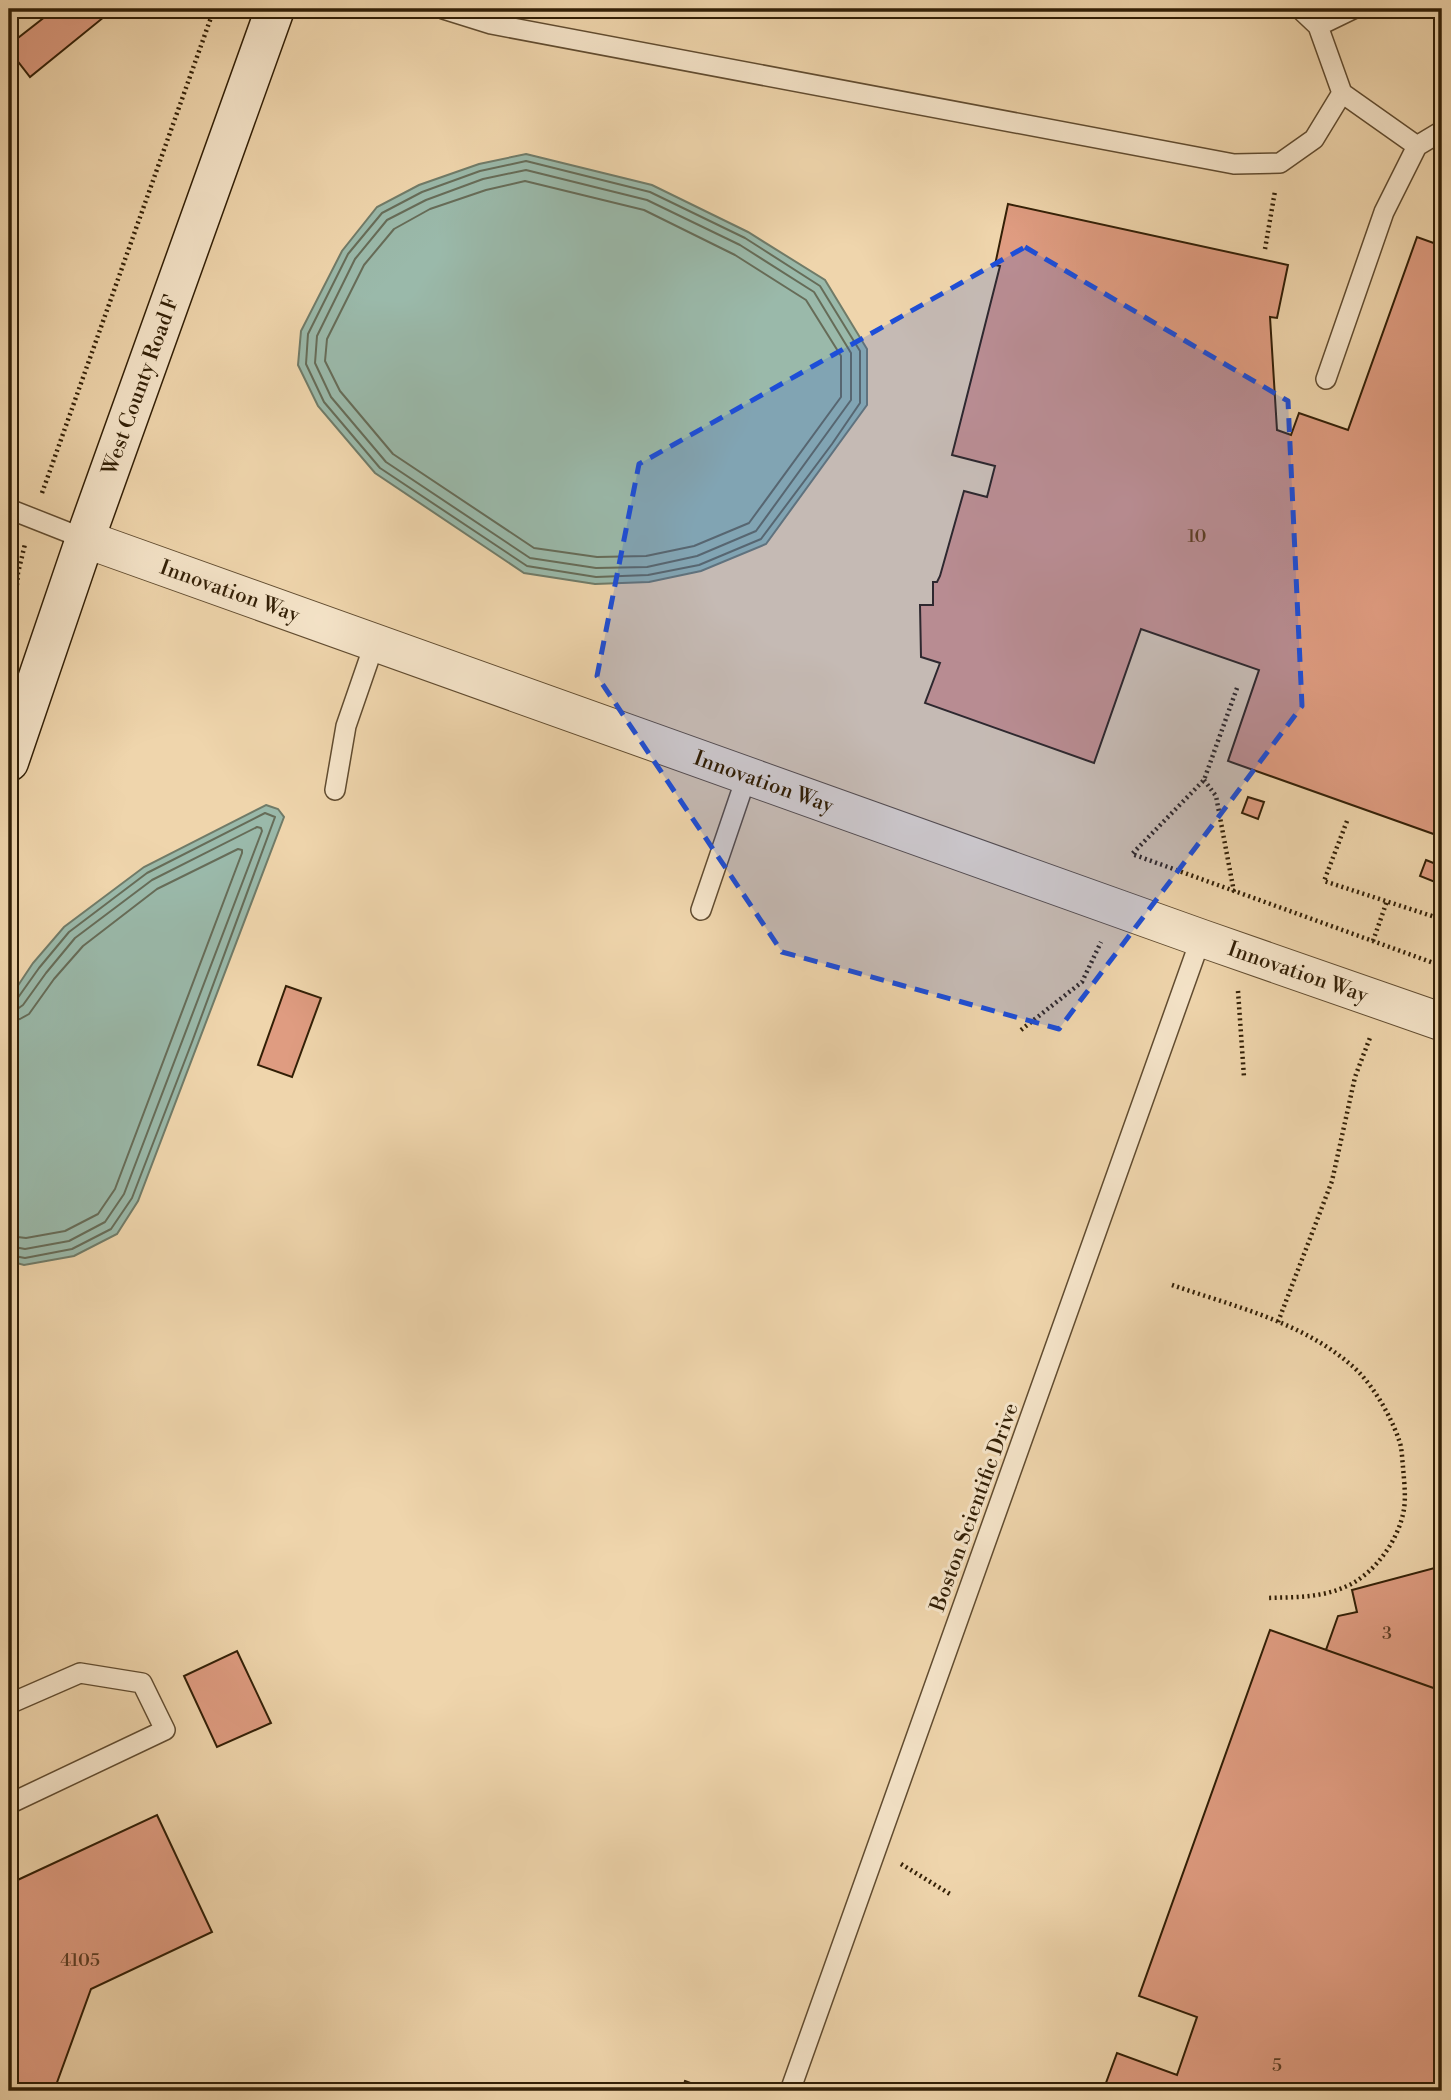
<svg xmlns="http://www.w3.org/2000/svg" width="1451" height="2100" viewBox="0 0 1451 2100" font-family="'Libre Bodoni',serif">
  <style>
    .water { fill: #9ab9aa; stroke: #707b68; stroke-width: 2 }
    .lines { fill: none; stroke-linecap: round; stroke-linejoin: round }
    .shore { stroke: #666c58; stroke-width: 2 }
    .building { fill: #df9c81; stroke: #321f06; stroke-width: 2 }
    .lane-casing { stroke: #614c30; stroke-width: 22 }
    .street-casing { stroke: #614c30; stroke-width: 39 }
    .secondary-casing { stroke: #321f06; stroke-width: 41 }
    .path { stroke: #321f06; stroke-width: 4.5; stroke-dasharray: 2 3.5; stroke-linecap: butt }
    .lane { stroke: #f5e4c9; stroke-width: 19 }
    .street { stroke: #f5e4c9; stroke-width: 37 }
    .secondary { stroke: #f5e4c9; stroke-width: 38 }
    .marked { fill: #1d4ed8; fill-opacity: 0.2; stroke: #1d4ed8; stroke-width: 5; stroke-dasharray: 14 9; stroke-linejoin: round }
    .labels { text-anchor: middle; stroke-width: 6; stroke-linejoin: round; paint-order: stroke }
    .number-label { font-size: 18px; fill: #5d3e25 }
    .street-label { font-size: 21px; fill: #321f06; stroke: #f5e4c9 }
  </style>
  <rect width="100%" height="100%" fill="#efd5ac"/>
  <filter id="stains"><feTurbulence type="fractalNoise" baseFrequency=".00286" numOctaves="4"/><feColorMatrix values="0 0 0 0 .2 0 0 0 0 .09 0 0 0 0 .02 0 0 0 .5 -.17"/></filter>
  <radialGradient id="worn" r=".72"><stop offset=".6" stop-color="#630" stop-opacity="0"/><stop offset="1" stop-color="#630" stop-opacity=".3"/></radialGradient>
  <!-- water -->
  <path class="water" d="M526,154l126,31 96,47 77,48 42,69v56l-101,139 -65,27 -52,11 -54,2 -71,-11 -149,-100 -57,-67 -20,-41 3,-34 41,-80 35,-44 42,-22 60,-21z
    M266,805l12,4 6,8 -146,384 -21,33 -43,22 -50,9 -15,-4v-262l24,-36 31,-36 80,-60z"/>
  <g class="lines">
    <!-- shore -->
    <path class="shore" d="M526,161l124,31 95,46 75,48 40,65v52l-28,41 -71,95 -62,26 -51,10 -52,2 -69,-11 -147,-98 -56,-66 -18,-38 2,-30 40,-80 34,-41 40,-21 58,-21z
      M526,170l121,30 93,45 74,47 37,61v47l-95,131 -59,25 -50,11 -51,1 -66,-10 -144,-96 -55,-65 -16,-34 2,-27 38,-77 32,-39 39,-20 57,-21z
      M525,181l119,29 91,45 71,45 35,56v41l-92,126 -55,23 -48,10 -49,1 -63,-9 -141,-94 -53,-63 -15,-30 2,-22 37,-74 30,-36 36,-20 56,-19z
      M9,1002l8,-3 22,-31 30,-36 78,-59 118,-60 10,4 -83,225 -60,156 -21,31 -39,20 -47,9 -16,-3
      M9,1010h7l7,-5 23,-32 29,-35 77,-58 105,-53 4,1 1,3 -138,363 -19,28 -36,19 -44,8 -16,-3
      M9,1021l11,-2 9,-5 25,-35 29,-33 74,-57 81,-40 4,1v3l-127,336 -17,25 -33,17 -39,7 -17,-2"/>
  </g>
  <!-- building -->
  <path class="building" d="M9,9h21l-21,17z
    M55,9h42l7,8 -74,60 -21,-27v-5z
    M1008,204l280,61 -11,53 -7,-1 7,113 14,5 8,-22 49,17 69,-193 25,9v591l-214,-76 31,-91 -118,-41 -47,134 -169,-60 15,-40 -19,-6 -1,-52h13v-23h4l3,-6 24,-85 23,6 8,-31 -43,-11 48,-189 -5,-1z
    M1248,797l16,5 -6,17 -16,-6z
    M1426,860l15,6 -6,16 -15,-6z
    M286,986l35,12 -29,79 -34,-12z
    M1442,1566v125l-116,-41 12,-34 19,-4 -5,-22z
    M1270,1630l172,61v400h-339l14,-38 60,22 20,-58 -58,-21z
    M237,1651l34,72 -54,24 -33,-71z
    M157,1815l55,117 -121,57 -36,99 1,3h-47v-207z
    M685,2081l14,5 -2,5h-15z"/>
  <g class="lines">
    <defs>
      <path id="lane" d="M443,9l48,15 743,140 46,-1 34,-24 28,-46 -24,-67 -18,-17
        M1318,26l35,-17
        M1342,93l75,53 25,-15
        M1326,379l58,-167 33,-66
        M9,509l76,30
        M335,790l11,-64 29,-84
        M701,910l46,-135
        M9,1704l71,-31 62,10 23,47 -156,74
        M790,2091l411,-1153"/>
      <g id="street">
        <path id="s1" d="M85,539l1116,399 241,84"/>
      </g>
      <g id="secondary">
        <path id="s2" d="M9,762l76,-223 190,-530"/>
      </g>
    </defs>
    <!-- lane casing -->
    <use href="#lane" class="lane-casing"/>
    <!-- street casing -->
    <use href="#street" class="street-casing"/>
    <!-- secondary casing -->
    <use href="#secondary" class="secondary-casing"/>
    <!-- path -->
    <path class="path" d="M1436,9l6,14
      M1265,249l10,-58
      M42,493l172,-484
      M13,629l5,-56 7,-29
      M1237,688l-33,92 -72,74 310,112
      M1204,780l12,16 18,96
      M1347,821l-23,60 111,36 7,-5
      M1373,941l14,-40
      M1238,991l6,86
      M1021,1030l61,-48 19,-40
      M1172,1285c61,21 130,37 179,80 20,16 40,51 48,75 3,8 3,18 4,27 1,13 3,29 1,42 -5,31 -30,66 -59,78 -25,11 -51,10 -78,11
      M1278,1322l54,-141 23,-104 16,-42
      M901,1864l49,30"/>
    <!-- lane -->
    <use href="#lane" class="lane"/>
    <!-- street -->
    <use href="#street" class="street"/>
    <!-- secondary -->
    <use href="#secondary" class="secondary"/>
  </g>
  <!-- marked area -->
  <path class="marked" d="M1025,247l263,154 14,305 -243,323 -277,-77 -185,-276 42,-212z"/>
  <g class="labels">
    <!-- number labels -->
    <g class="number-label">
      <text x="1197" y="542">10</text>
      <text x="1387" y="1639">3</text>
      <text x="80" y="1966">4105</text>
      <text x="1277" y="2071">5</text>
    </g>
    <!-- street labels -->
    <g class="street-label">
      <text dy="7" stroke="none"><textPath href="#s2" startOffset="399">West County Road F</textPath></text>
      <text dy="7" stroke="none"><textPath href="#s1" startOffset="154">Innovation Way</textPath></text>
      <text dy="7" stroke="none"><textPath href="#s1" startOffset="721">Innovation Way</textPath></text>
      <text dy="7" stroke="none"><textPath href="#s1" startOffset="1288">Innovation Way</textPath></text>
      <text transform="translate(974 1507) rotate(-70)" y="7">Boston Scientific Drive</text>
    </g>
  </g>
  <!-- margin -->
  <rect width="1451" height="2100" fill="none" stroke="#efd5ac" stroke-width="35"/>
  <rect x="10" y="10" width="1430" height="2079" fill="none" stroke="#321f06" stroke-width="3.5"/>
  <rect x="18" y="18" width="1416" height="2065" fill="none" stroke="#321f06" stroke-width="2"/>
  <rect width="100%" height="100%" filter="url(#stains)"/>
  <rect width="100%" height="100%" fill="url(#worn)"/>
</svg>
